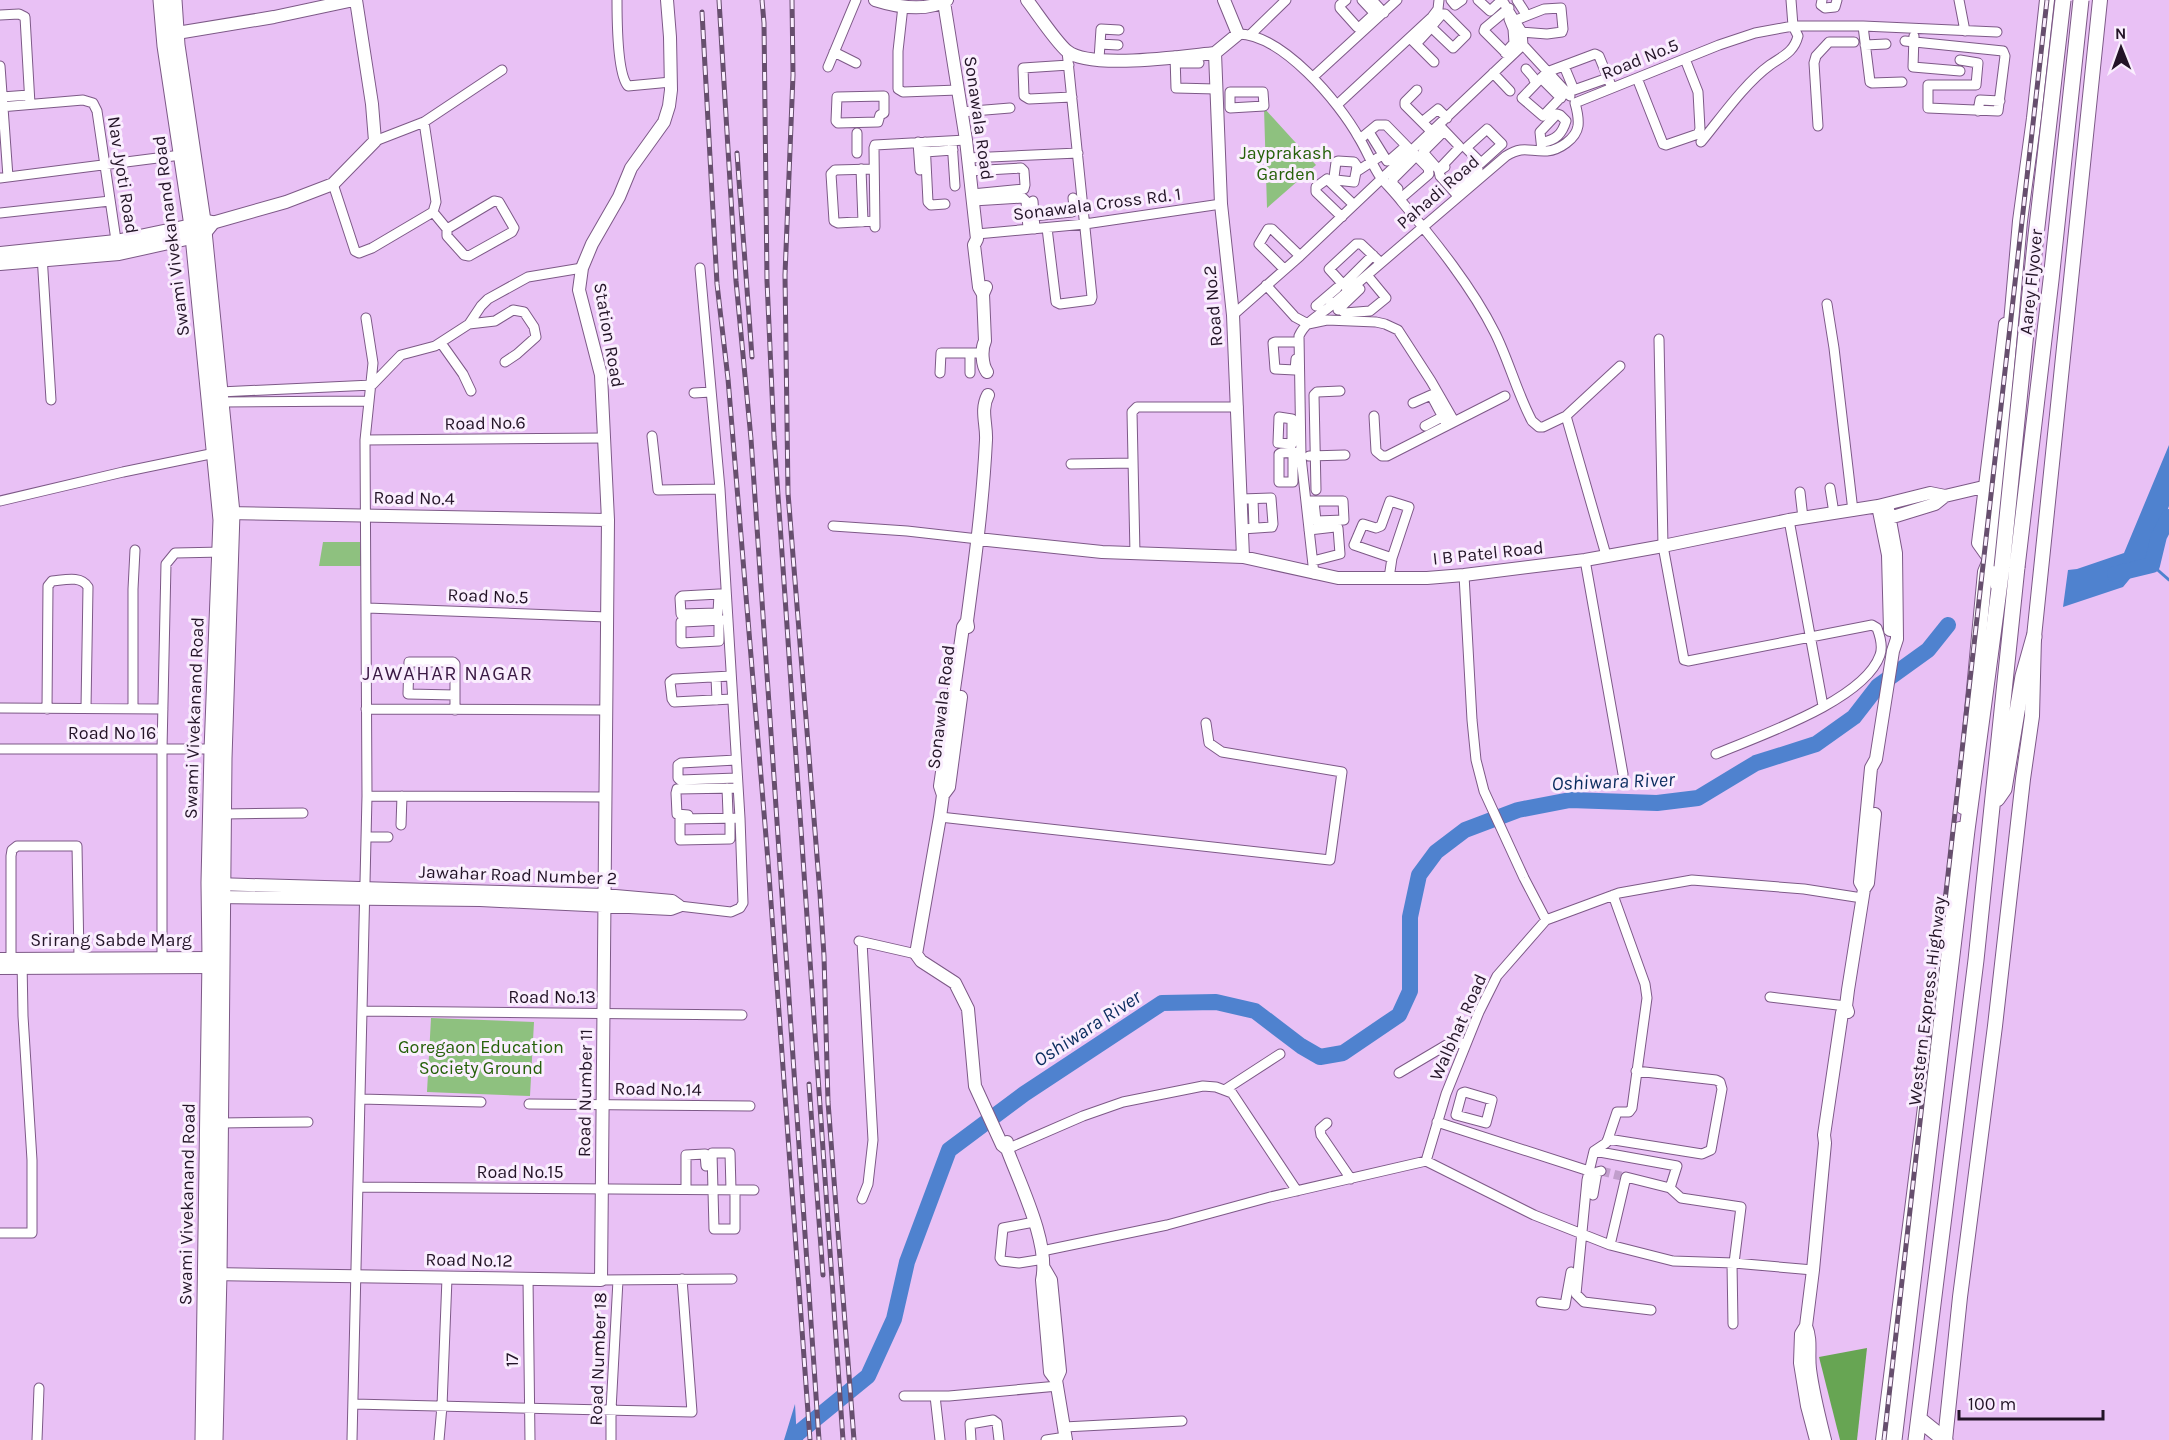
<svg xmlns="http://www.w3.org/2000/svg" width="2169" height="1440" viewBox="0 0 2169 1440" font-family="Karla,sans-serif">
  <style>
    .green { fill: #8ec17f }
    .forest { fill: #67a553 }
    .water { fill: #4f82cf }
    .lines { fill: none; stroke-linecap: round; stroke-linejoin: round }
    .stream { stroke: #4f82cf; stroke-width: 3 }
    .river { stroke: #4f82cf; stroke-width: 16 }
    .minor-tunnel { stroke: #c19ecc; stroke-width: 9; stroke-dasharray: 9 4.5; stroke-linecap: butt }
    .minor-casing { stroke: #7d5987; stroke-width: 11 }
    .tertiary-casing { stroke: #7d5987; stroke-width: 14 }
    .secondary-casing { stroke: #7d5987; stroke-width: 16 }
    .primary-casing { stroke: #7d5987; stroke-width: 17 }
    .trunk-casing { stroke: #7d5987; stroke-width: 17 }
    .minor { stroke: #fff; stroke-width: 9 }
    .tertiary { stroke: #fff; stroke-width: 12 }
    .secondary { stroke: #fff; stroke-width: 14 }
    .primary { stroke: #fff; stroke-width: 15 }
    .trunk { stroke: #fff; stroke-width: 15 }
    .rail-casing { stroke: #674f6e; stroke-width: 5 }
    .rail { stroke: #faeefe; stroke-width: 3; stroke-dasharray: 9; stroke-linecap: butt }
    .trunk-bridge-casing { stroke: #7d5987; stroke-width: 17; stroke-linecap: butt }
    .trunk-bridge { stroke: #fff; stroke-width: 15 }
    .labels { text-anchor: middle; stroke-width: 6; stroke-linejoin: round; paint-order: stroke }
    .street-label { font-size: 18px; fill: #231427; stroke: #faeefe }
    .park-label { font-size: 18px; fill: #256009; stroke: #faeefe }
    .neighbourhood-label { font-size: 20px; letter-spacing: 1.5px; fill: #3b1a44; stroke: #faeefe }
    .water-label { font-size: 20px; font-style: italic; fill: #0a2c5e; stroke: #faeefe }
  </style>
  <rect width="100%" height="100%" fill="#e9c1f5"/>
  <!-- green -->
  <path class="green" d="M1264,108l52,57 -49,43z
    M323,542h37l2,24h-43z
    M431,1018l103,4 -4,74 -103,-4z"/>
  <!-- forest -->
  <path class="forest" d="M1867,1348l-10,92h-17l-21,-83z"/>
  <!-- water -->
  <path class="water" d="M2169,445v61l-17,46 -29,35 -60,20 5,-37 9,-1 47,-16z
    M795,1404l2,36h-13z"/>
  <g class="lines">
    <!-- stream -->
    <path class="stream" d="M2152,565l17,15"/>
    <!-- river -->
    <path class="river" d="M2115,574l37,-9 7,-29 10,-19
      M794,1440l3,-6 71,-58 26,-57 13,-57 42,-112 75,-56 138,-91 54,-1 39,9 46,35 19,11 23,-4 56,-38 11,-24v-74l9,-42 17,-23 29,-22 53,-20 52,-10 87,3 41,-5 58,-35 60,-19 38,-27 24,-31 50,-36 20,-25"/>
    <!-- minor-tunnel -->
    <path class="minor-tunnel" d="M1601,1171l20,5"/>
    <defs>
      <path id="minor" d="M617,0c0,19 0,74 11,86l43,-4
        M1346,0l-6,5v3l17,19 4,-1 13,-12
        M1362,0l15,16
        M1372,0l12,13
        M1451,0l4,5 7,-5
        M1478,0l12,11 12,-11
        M1502,0l20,32 1,13 47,51
        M1517,0l7,11
        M1822,0l-1,5 4,3 10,-1 2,-7
        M1959,0l6,31
        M903,6l-5,45v38l5,3 55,-2
        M1509,8l-24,20 -1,3 26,26
        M1442,14h3l21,21 -13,13 -22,-21z
        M0,15l19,-1 6,3 5,87
        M1516,20l28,-11 17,-1 2,21 -1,3 -15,2 -25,-2
        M1863,26l7,56 2,1 30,-1
        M1238,34c44,0 101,68 121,104 8,13 13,27 22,40 7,8 15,16 21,24 33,39 70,85 93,131 14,28 22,60 37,88l7,6h4l23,-11
        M1250,35l36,-35
        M1914,36l-1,31 47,4
        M1410,38l24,24
        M1905,41l98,10 2,5 -7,55 -70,-3v-23h48l2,-22 -18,-3
        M1100,44l18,1
        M1416,44l12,-13
        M1865,45l21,-1
        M834,52l22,11
        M1505,53l9,-10 -1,-14 -4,-10
        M1175,56l1,32 40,1
        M1099,59l2,-30 18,1
        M1175,63h24
        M1069,65l-46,3 1,28 5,3 43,-2
        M0,66l8,111
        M1564,66l10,24 34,-12
        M828,67l28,-67
        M1526,69l7,8 1,3
        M1493,73l17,18
        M1313,77l84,-77
        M1541,78l20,20
        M1637,78l26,66 3,1 32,-11 2,-5 -2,-37 -13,-33
        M1573,89l-7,3 -23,24 -21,-18 25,-26 48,-18 4,2 13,32
        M1417,90l-12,12v3l27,27
        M1230,92h33l1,14 -34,2z
        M884,96v17l-4,2 -2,7 -40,1 -2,-2 1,-24z
        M2,97l27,-2
        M1575,103l144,-58 36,-12 38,-7h70l134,6
        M1338,104l94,-87 6,-8 1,-9
        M0,107l83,-7 10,3 4,8 20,136
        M1978,111l2,-11 20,1
        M961,112l49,-4
        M1422,122l16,-13 9,9
        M1439,125l20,21v2l-18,19 -4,1 -14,-16 21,-21
        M1818,126l-4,-63 2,-7 13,-14h25
        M1487,129l15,15 -21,19 -15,-15z
        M1369,132l18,29 3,-1 16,-14
        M857,133v20
        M1360,139l17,-14h9l42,43 1,6 -29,25
        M375,141l49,-19 78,-52
        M952,141l3,45
        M918,142l2,28
        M925,142l3,60 3,3 14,-1
        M1701,142c19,-23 44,-59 69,-77 13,-9 24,-13 28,-29l-5,-10 -2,-26
        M1542,151l-2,-19 17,-18 3,1 6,6c-4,13 -10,19 -23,21
        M925,152l28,-2
        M968,158l110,-5
        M1445,167l-6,4 1,5 18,20
        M861,169l2,53
        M874,169l-39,1 -4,4 3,47 4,2 37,-2
        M969,171l52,-3 3,3 1,14 -1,4 -52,5
        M1356,172l1,-6 -3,-4 -16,-1 -2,1 -2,15 2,3 18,2 2,-10 26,-17
        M0,178l181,-23
        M333,184l22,67 4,2 13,-5 61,-36 3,-10 -12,-80
        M1398,189l-5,-5v-5l23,-23
        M1453,190l25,-21
        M973,201l50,-3 3,3 2,28
        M1033,201l2,28
        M433,212l14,17 47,-28 5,1 15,26 -2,4 -43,24 -5,-1 -17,-19v-7
        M0,213l110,-12
        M1034,216l38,-4 2,-5 -1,-9
        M1342,217l-26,-25v-5l11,-8 27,26
        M875,227l-1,-79 1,-3 91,-5
        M1047,228l9,74 4,2 31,-4 1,-3 -25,-246
        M977,234l108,-10 136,-20
        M42,255l9,145
        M1284,269l-25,-25 9,-15h4l28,27
        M1266,285l29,32 13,7 19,-4 49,2 9,2 13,6 33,51 23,40
        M1343,285l30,-30
        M1349,291l-20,-22 27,-25h5l20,19
        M1326,298l19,15 25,-2 16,-13 -19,-23
        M1827,304l7,44 19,163
        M1316,306l21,-18
        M1338,310l22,-21
        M1233,315l67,-59 223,-211
        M469,324l26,-3 18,-11 11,2 10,15 2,10 -19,17 -12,8
        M1659,339l4,207 21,114 4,1 184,-36 5,3c3,8 6,19 3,27 -16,46 -122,81 -164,99
        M441,343l22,31 8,17
        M970,353v20
        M1296,359l-1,11 -20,-1 -2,-26 2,-1h24
        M940,373l1,-20h42
        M220,392l152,-7 29,-30 34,-9 34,-22 12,-18 7,-7 40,-22 54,-9
        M694,393l17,-1
        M221,402l147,-1
        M1413,403l18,-8 16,30
        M1374,416l2,35 6,5h5l118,-60
        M1279,417l13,2v25l-14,-1z
        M1425,426l17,-9
        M652,436l6,54 62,-1
        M365,440l239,-2
        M1293,452v30h-14v-28l2,-1 20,-1
        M1309,456l36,-1
        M1071,464l62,-1
        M1830,488l4,25
        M1316,490l-2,-95 3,-3 23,-1
        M1800,492l3,26
        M1241,499l30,-1 2,26 -1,3 -30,2
        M1253,499l1,29
        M0,501l123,-29 92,-19
        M1306,501h37l1,19 -28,1 -2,-20
        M1789,520l34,186
        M833,526l74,5 71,8
        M1309,530l26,-3 3,1 2,26 -27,7
        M1135,554l-3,-142 5,-5h101
        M1606,555l-40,-139 54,-50
        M1585,560l38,214
        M1314,574l-13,-117 -2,-121c6,-14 22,-22 33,-31l174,-149c18,-11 23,-4 41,-5 12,-1 29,-12 31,-25 1,-8 -1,-16 -3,-23
        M1464,575l8,145 4,40 8,31 40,87 22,42
        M1389,578l3,-20 17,-51 -19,-6 -9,25 -5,2 -13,-4 -9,21 38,13
        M719,594l-1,19 -37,1 -1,-16 2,-2 37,-2h7
        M367,608l240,9
        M719,620v21l-38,2v-21h2l40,-2h5
        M731,676l-57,3 -4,3 2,17 2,3 58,-3
        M716,677l1,23
        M0,708l163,1
        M133,708v-119l2,-39
        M47,709l1,-123 4,-5c12,-1 29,-6 36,6l-2,121
        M366,709l240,1
        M455,710v-46l-2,-2h-44l-1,32 47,1
        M0,749h217
        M736,760l-55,3 -3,2v13l2,2 57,-2
        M727,788l1,26
        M367,796l238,1
        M223,814l80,-1
        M688,815l-11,-1 -1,-21 1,-4 60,-1
        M940,817l390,43 12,-88 -120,-20 -13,-9 -3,-20
        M730,818v21l-50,1v-21l60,-1
        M401,825l1,-29
        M366,837h22
        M679,906l52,6 9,-4 3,-5 -3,-85 -20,-329 -20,-221
        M859,941l57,13
        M862,942l11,198 -5,44 -6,15
        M162,958v-209l4,-185 9,-11 48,-1
        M11,959v-103l1,-6 5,-4h60l2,112
        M1770,997l76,9
        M362,1011l380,4
        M1636,1071l80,9 4,2 2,7 -11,61 -9,4 -94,-15 -2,4 -12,8 -7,29 -11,114 8,8 67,8
        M1399,1073l49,-29 17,-1
        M1226,1089l54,-35
        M1465,1092l27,8 -6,23 -30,-8 6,-22z
        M360,1099l121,3
        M529,1104l221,2
        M1437,1122l152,49
        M220,1123l88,-1
        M1327,1123l-7,6 1,6 30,44
        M1608,1139l9,-27h12l3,-4 15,-110 -2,-14 -32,-89
        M1007,1149l76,-33 40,-14 80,-16 13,1 16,6 65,98
        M1594,1151l83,15 -7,22 -44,-11 -16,68
        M1426,1161l20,-67 33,-82 18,-36 49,-56 73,-27 73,-13 112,9 58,9
        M358,1187l396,3
        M1670,1188l11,10 60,9 -7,56
        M686,1189v-34l19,-1 1,12
        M731,1190l-1,-37h-18l2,76h21v-39
        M1593,1195l4,-23 4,-1
        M1034,1222l-31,6 -3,30 2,3 17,2 25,-4
        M0,1233h32v-73l-9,-144 -1,-55
        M1042,1251l125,-26 103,-28 156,-36 108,54 76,30 63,16 61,2 79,7
        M1732,1263l1,61
        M528,1279l2,161
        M601,1280l131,-1
        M1541,1302l24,3 6,-33
        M904,1396h45l109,-10
        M935,1396l5,44
        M353,1404l339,8 -10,-133
        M1064,1427l118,-6
        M37,1440l2,-52
        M352,1440l15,-644 -2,-356 8,-77 -7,-45
        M439,1440l3,-34 5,-128
        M611,1440v-30l7,-130
        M971,1440l-1,-16 23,-4 4,3 2,17
        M1046,1440l20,-3"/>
      <path id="tertiary" d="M875,0c22,7 51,12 72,0
        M1027,0c10,13 29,42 40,51 23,19 117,5 148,2
        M944,2l22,138 11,99 -3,6 5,42 4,7
        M177,33l97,-16 80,-17
        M1215,53l6,151 12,111 10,242
        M1215,53l23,-19 -14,-34
        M212,223l74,-21 47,-18 42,-43 -3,-37 -16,-104
        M986,287l-3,7 2,47c-4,8 -3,24 2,31
        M1878,506l10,49 2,75
        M225,513l383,7
        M1883,520l52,-16 10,-8
        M978,539l124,13 141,5 95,21h89l37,-3 121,-15 78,-14 126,-26 89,-14 52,-13 15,3 51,-12
        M1990,560l-12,-17 27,-219
        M967,621l-4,6 -23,159 3,9 -3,22 -24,137 5,7 34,22 13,26 7,77 27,59 5,4
        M968,627l-1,-6c8,-60 16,-120 19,-181 1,-15 -6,-30 2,-45
        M943,795l6,-8 12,-90
        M216,884l388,11 68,6 7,5
        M1864,889l-4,-7 11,-114 5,-9 17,-108 4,-12 -1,-86 -9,-49
        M214,897l266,3 191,9 8,-3
        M0,959l217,-1
        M0,968l217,-1
        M1848,1012l-2,-6 2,-16 16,-101 4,-6 7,-69
        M1007,1142v7c13,35 43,95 35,131l8,92 6,8 10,60
        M1044,1268l7,12 9,91 -4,9
        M211,1274l390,6 7,-760 -7,-145 -22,-85 3,-22 10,-24 27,-47 12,-29 33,-46 5,-16 2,-16 -1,-53 -3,-37
        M1806,1326c6,14 2,28 4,43 3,24 9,47 15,71
        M1816,1440l-9,-34 -7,-43 1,-29 5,-8 7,-56 12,-127 -1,-8 18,-122 4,-7"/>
      <path id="secondary" d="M0,254l116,-12 76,-16 11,-5 9,2 -8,10 -13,4 -72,16 -119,10
        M1963,807l22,-235 5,-12 30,-339 14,-103 13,-118
        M1883,1440l77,-611
        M1945,1440l15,-143 35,-271 28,-247 9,-63 2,-79 66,-637"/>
      <path id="primary" d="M161,0l4,46 27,180 29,294 -9,230 -3,133 1,75 -7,482
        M174,0l3,45 26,176 29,292 -8,245 -5,516 -4,166"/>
      <path id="trunk" d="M1990,560l8,25
        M1997,799l7,-10 19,-113 11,-39
        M1919,1419l26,21
        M1894,1440l73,-610 35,-263
        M1916,1440l60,-480 41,-393"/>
    </defs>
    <!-- minor casing -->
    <use href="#minor" class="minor-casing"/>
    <!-- tertiary casing -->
    <use href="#tertiary" class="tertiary-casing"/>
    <!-- secondary casing -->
    <use href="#secondary" class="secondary-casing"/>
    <!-- primary casing -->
    <use href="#primary" class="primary-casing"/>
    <!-- trunk casing -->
    <use href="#trunk" class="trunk-casing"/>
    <!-- minor -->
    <use href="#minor" class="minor"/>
    <!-- tertiary -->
    <use href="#tertiary" class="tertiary"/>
    <!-- secondary -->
    <use href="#secondary" class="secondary"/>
    <!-- primary -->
    <use href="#primary" class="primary"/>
    <!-- trunk -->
    <use href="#trunk" class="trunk"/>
    <defs>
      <path id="rail" d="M719,0l17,281 15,158 68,1001
        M762,0l2,23 3,258 7,156 69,1003
        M792,0l1,75 -8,200 3,218 32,401 4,62 4,146 26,338
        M702,12l15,272 11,95 40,482 42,579
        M737,153l15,204
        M809,1084l14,191
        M1884,1440l163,-1440"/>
    </defs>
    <!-- rail casing -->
    <use href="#rail" class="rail-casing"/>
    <!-- rail -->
    <use href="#rail" class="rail"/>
    <defs>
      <path id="trunk-bridge" d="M2002,567l33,-323 28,-244
        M2017,567l34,-287 30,-280"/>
    </defs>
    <!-- trunk-bridge casing -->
    <use href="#trunk-bridge" class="trunk-bridge-casing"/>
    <!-- trunk-bridge -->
    <use href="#trunk-bridge" class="trunk-bridge"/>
  </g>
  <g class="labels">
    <!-- street labels -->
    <g class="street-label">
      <text transform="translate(1640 59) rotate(-22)" y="6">Road No.5</text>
      <text transform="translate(979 118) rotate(82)" y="6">Sonawala Road</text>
      <text transform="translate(123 175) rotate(81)" y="6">Nav Jyoti Road</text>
      <text transform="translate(1438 192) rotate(-41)" y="6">Pahadi Road</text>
      <text transform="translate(1097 204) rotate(-7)" y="6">Sonawala Cross Rd. 1</text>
      <text transform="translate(171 236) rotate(-97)" y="6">Swami Vivekanand Road</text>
      <text transform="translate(2031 282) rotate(-84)" y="6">Aarey Flyover</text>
      <text transform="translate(1213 306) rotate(-95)" y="6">Road No.2</text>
      <text transform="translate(609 335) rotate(80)" y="6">Station Road</text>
      <text transform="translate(485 423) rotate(-1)" y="6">Road No.6</text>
      <text transform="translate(414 498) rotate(1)" y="6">Road No.4</text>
      <text transform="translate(1488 553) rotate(-6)" y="6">I B Patel Road</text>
      <text transform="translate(488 596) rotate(2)" y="6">Road No.5</text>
      <text transform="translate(941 707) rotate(-83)" y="6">Sonawala Road</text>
      <text transform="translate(194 718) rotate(-88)" y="6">Swami Vivekanand Road</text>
      <text x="112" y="739">Road No 16</text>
      <text transform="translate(518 875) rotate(2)" y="6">Jawahar Road Number 2</text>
      <text x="111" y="946">Srirang Sabde Marg</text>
      <text x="552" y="1003">Road No.13</text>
      <text transform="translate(1927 1001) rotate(-83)" y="6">Western Express Highway</text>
      <text transform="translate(1458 1027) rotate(-66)" y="6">Walbhat Road</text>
      <text transform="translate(658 1089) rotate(1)" y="6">Road No.14</text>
      <text transform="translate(585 1093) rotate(-89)" y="6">Road Number 11</text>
      <text x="520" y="1178">Road No.15</text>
      <text transform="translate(187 1204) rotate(-89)" y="6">Swami Vivekanand Road</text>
      <text transform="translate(469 1260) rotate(1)" y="6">Road No.12</text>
      <text transform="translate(598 1359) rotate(-88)" y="6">Road Number 18</text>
      <text transform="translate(512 1360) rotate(-91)" y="6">17</text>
    </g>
    <!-- park labels -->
    <g class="park-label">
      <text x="1286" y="159">Jayprakash<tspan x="1286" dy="21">Garden</tspan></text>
      <text x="481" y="1053">Goregaon Education<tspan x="481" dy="21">Society Ground</tspan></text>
    </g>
    <!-- neighbourhood labels -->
    <g class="neighbourhood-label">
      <text x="448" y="680">JAWAHAR NAGAR</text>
    </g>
    <!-- water labels -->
    <g class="water-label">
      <text transform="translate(1613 781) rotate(-2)" y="7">Oshiwara River</text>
      <text transform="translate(1087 1028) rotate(-33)" y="7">Oshiwara River</text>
    </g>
  </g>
  <!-- north arrow -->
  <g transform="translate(2121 48) rotate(359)" stroke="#faeefe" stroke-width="4.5" paint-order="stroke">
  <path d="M0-4.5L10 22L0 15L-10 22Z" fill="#231427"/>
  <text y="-9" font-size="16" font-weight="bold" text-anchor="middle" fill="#231427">N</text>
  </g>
  <!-- scale -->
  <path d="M1959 1410v9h144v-9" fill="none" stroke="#231427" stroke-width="3"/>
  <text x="1968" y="1410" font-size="18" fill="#231427" stroke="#faeefe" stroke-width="4.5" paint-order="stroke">100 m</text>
</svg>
